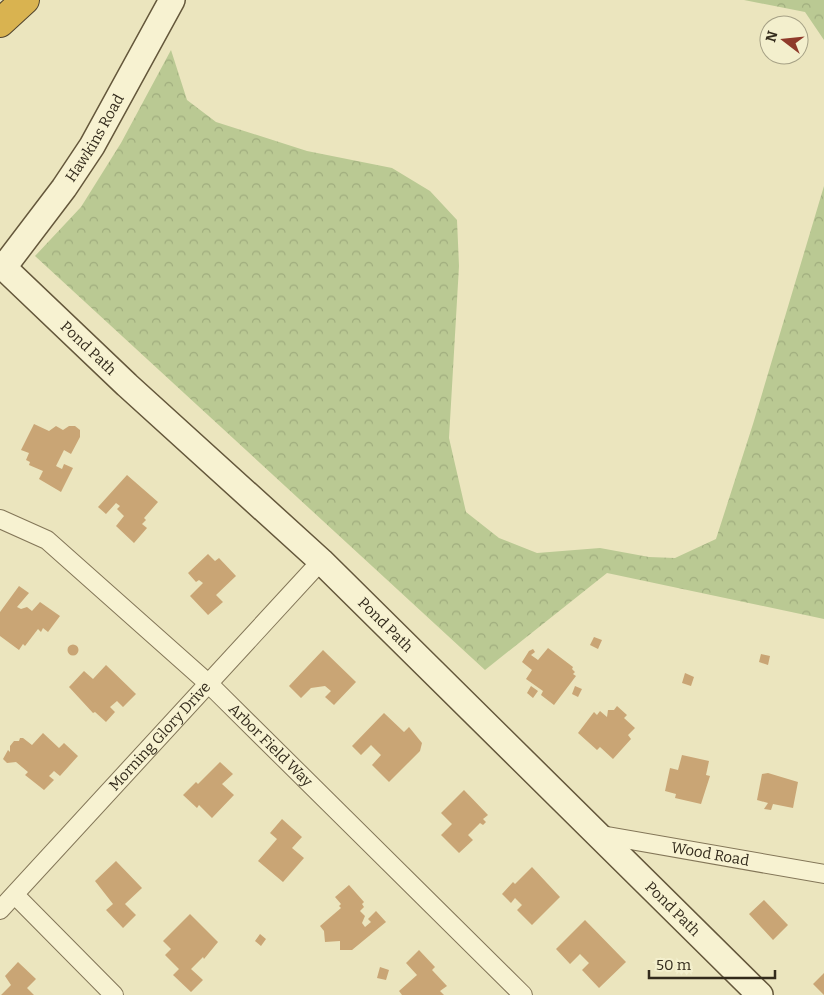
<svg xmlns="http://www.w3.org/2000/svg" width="824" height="995" viewBox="0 0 824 995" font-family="Bitter,serif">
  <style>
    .forest { fill: url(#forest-crowns) }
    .building { fill: #c9a575 }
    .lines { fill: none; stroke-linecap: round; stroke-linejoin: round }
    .street-casing { stroke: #837658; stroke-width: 20 }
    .secondary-casing { stroke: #64573b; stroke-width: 28 }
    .highway-casing { stroke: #50432c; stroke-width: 30 }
    .street { stroke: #f7f2d1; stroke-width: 18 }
    .secondary { stroke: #f7f2d1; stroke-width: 25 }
    .highway { stroke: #d9b350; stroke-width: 28 }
    .labels { text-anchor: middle; stroke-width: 4; stroke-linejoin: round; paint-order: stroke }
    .street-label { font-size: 15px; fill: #332b1c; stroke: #f3efcd }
  </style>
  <defs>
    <pattern id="forest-crowns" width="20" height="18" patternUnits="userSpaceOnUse" patternTransform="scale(1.25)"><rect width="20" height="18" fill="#bac993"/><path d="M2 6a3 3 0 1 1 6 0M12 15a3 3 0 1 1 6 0" fill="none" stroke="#a0ad7e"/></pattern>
  </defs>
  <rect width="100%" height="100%" fill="#ebe5be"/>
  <!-- forest -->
  <path class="forest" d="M744,0h80v40l-19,-28z
    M171,50l16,50 29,22 91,29 85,17 38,23 27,29 2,46 -10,172 17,74 33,26 38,15 63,-5 49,9 26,1 41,-19 37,-115 71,-238v433l-217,-46 -122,97 -450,-414 46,-49 40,-64z"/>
  <!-- building -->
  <path class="building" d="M34,424l15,7 7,-5 7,4 6,-4h6l5,4v7l-9,17 -7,-4 -8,16 6,3 2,-5 9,4 -12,24 -22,-13 4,-8 -14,-6 1,-3 -4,-2 3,-7 -8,-3z
    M127,475l31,27 -14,16 2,2 -4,4 5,4 -13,15 -18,-17 8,-10 -7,-7 3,-3 -4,-3 -10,11 -8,-7z
    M208,554l7,7 4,-3 17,18 -20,19 7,7 -15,13 -18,-19 13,-13 -4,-3 -3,2 -8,-9z
    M19,586l10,7 -12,14 4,2 6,-2 5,4 8,-9 20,14 -12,16 -5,-4 -2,4 -3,-3 -13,17 -2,-2 -4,6 -19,-14v-24z
    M594,637l8,3 -4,9 -8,-4z
    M67.5 650a5.5 5.5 0 1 1 11 0a5.5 5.5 0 1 1-11 0Z
    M548,648l25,19 -1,2 3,3 -2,2 3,2 -22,29 -13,-10 2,-4 -17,-12 6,-9 -10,-8 7,-11 4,-2 2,3 -4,3 7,5z
    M323,650l33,32 -22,23 -9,-8 6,-6 -6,-5 -14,2 -10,10 -12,-12z
    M761,654l9,2 -2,9 -9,-3z
    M106,665l30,29 -13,13 -6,-6 -7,6 5,5 -9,10 -11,-10 -2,1 -24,-26 15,-16 9,8z
    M685,673l9,4 -3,9 -9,-3z
    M531,686l7,5 -5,7 -6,-5z
    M575,686l7,3 -4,8 -6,-3z
    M617,706l10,9 -3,3 11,10 -7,7 3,4 -18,20 -13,-12 -3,3 -19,-17 16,-21 3,3 3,-4 7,6 1,-7h6z
    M384,713l20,19 5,-5 13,16 -2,8 -31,31 -17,-17 9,-10 -10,-10 -10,10 -9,-9z
    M43,733l16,15 5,-5 14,13 -18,20 -6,-5 -5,5 5,4 -10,10 -19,-15 3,-3 -12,-10 -9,1 -4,-4 5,-9 2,2v-6l4,-5h5l1,-3h3l9,7z
    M682,755l27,6 -3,14 4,1 -9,28 -26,-6 1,-4 -11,-3 5,-23 8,2z
    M220,762l13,12 -11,10 12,11 -22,23 -13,-13 -2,3 -14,-13 13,-13 2,2z
    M768,773l30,9 -5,26 -20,-4 -2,6 -7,-1 4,-6 -11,-3 5,-26z
    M464,790l24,25 -5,4 3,3 -3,3 -3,-2 -12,12 5,5 -14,13 -18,-18 11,-11 -11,-11z
    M282,819l20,18 -10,11 12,10 -21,24 -25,-21 19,-22 -7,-6z
    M116,861l26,27 -17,16 11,11 -13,13 -17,-18 7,-6 -18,-23z
    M532,867l28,30 -28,28 -15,-15 5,-5 -7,-7 -4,5 -9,-9 11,-12 2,2z
    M349,885l15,17 -2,2 2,3 -4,4 5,5 -3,7 3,4 6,-5 -3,-3 8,-8 10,11 -34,28h-12v-9l-15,1 -1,-11 -4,-5 21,-18 -2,-2 2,-2 -6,-7z
    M764,900l24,25 -15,15 -24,-26z
    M190,914l28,28 -14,17 -1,-2 -12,12 12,11 -12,12 -18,-17 6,-6 -14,-14 6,-6 -8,-8z
    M585,920l41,42 -27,26 -17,-18 7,-7 -9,-9 -10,10 -14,-15z
    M260,934l6,5 -5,7 -6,-5z
    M419,950l16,17 -3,3 15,16 -7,5 4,4h-42l-3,-4 18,-16 -11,-12z
    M18,962l18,17 -9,9 7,7h-33l10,-10 -6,-9z
    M380,967l9,3 -3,10 -9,-2z
    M824,973v22l-11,-11z"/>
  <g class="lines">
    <defs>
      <g id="street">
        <path id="s1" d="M0,519l47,21 162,144 314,311"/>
        <path id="s2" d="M596,834l228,40"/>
        <path d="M15,895l99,100"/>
        <path id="s3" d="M0,910l321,-349"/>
      </g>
      <g id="secondary">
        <path id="s4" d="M0,264l127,121 194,176 439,434"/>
        <path id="s5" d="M4,267l60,-79 28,-42 80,-146"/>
      </g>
      <path id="highway" d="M0,23l25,-23"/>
    </defs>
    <!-- street casing -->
    <use href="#street" class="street-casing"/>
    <!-- secondary casing -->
    <use href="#secondary" class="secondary-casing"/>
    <!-- highway casing -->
    <use href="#highway" class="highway-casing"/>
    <!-- street -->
    <use href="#street" class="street"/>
    <!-- secondary -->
    <use href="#secondary" class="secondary"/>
    <!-- highway -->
    <use href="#highway" class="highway"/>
  </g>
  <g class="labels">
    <!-- street labels -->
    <g class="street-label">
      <text dy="5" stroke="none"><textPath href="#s5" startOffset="158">Hawkins Road</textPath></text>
      <text dy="5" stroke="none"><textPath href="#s4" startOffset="122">Pond Path</textPath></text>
      <text dy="5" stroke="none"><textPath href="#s4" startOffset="528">Pond Path</textPath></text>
      <text dy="5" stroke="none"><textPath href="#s3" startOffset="236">Morning Glory Drive</textPath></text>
      <text dy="5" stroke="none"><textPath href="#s1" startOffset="355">Arbor Field Way</textPath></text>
      <text dy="5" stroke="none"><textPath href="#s2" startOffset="116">Wood Road</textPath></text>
      <text dy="5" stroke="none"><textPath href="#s4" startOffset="932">Pond Path</textPath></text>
    </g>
  </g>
  <!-- north arrow -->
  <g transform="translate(784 40) rotate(286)"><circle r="24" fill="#f3efcd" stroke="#a6a186"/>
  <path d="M0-4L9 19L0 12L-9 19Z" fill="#8f3a2a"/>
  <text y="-8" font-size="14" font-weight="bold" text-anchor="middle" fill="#332b1c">N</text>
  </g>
  <!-- scale -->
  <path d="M649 970v8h126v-8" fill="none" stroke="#332b1c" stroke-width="2.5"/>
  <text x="656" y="970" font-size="15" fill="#332b1c" stroke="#f3efcd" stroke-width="4" paint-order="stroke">50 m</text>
</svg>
